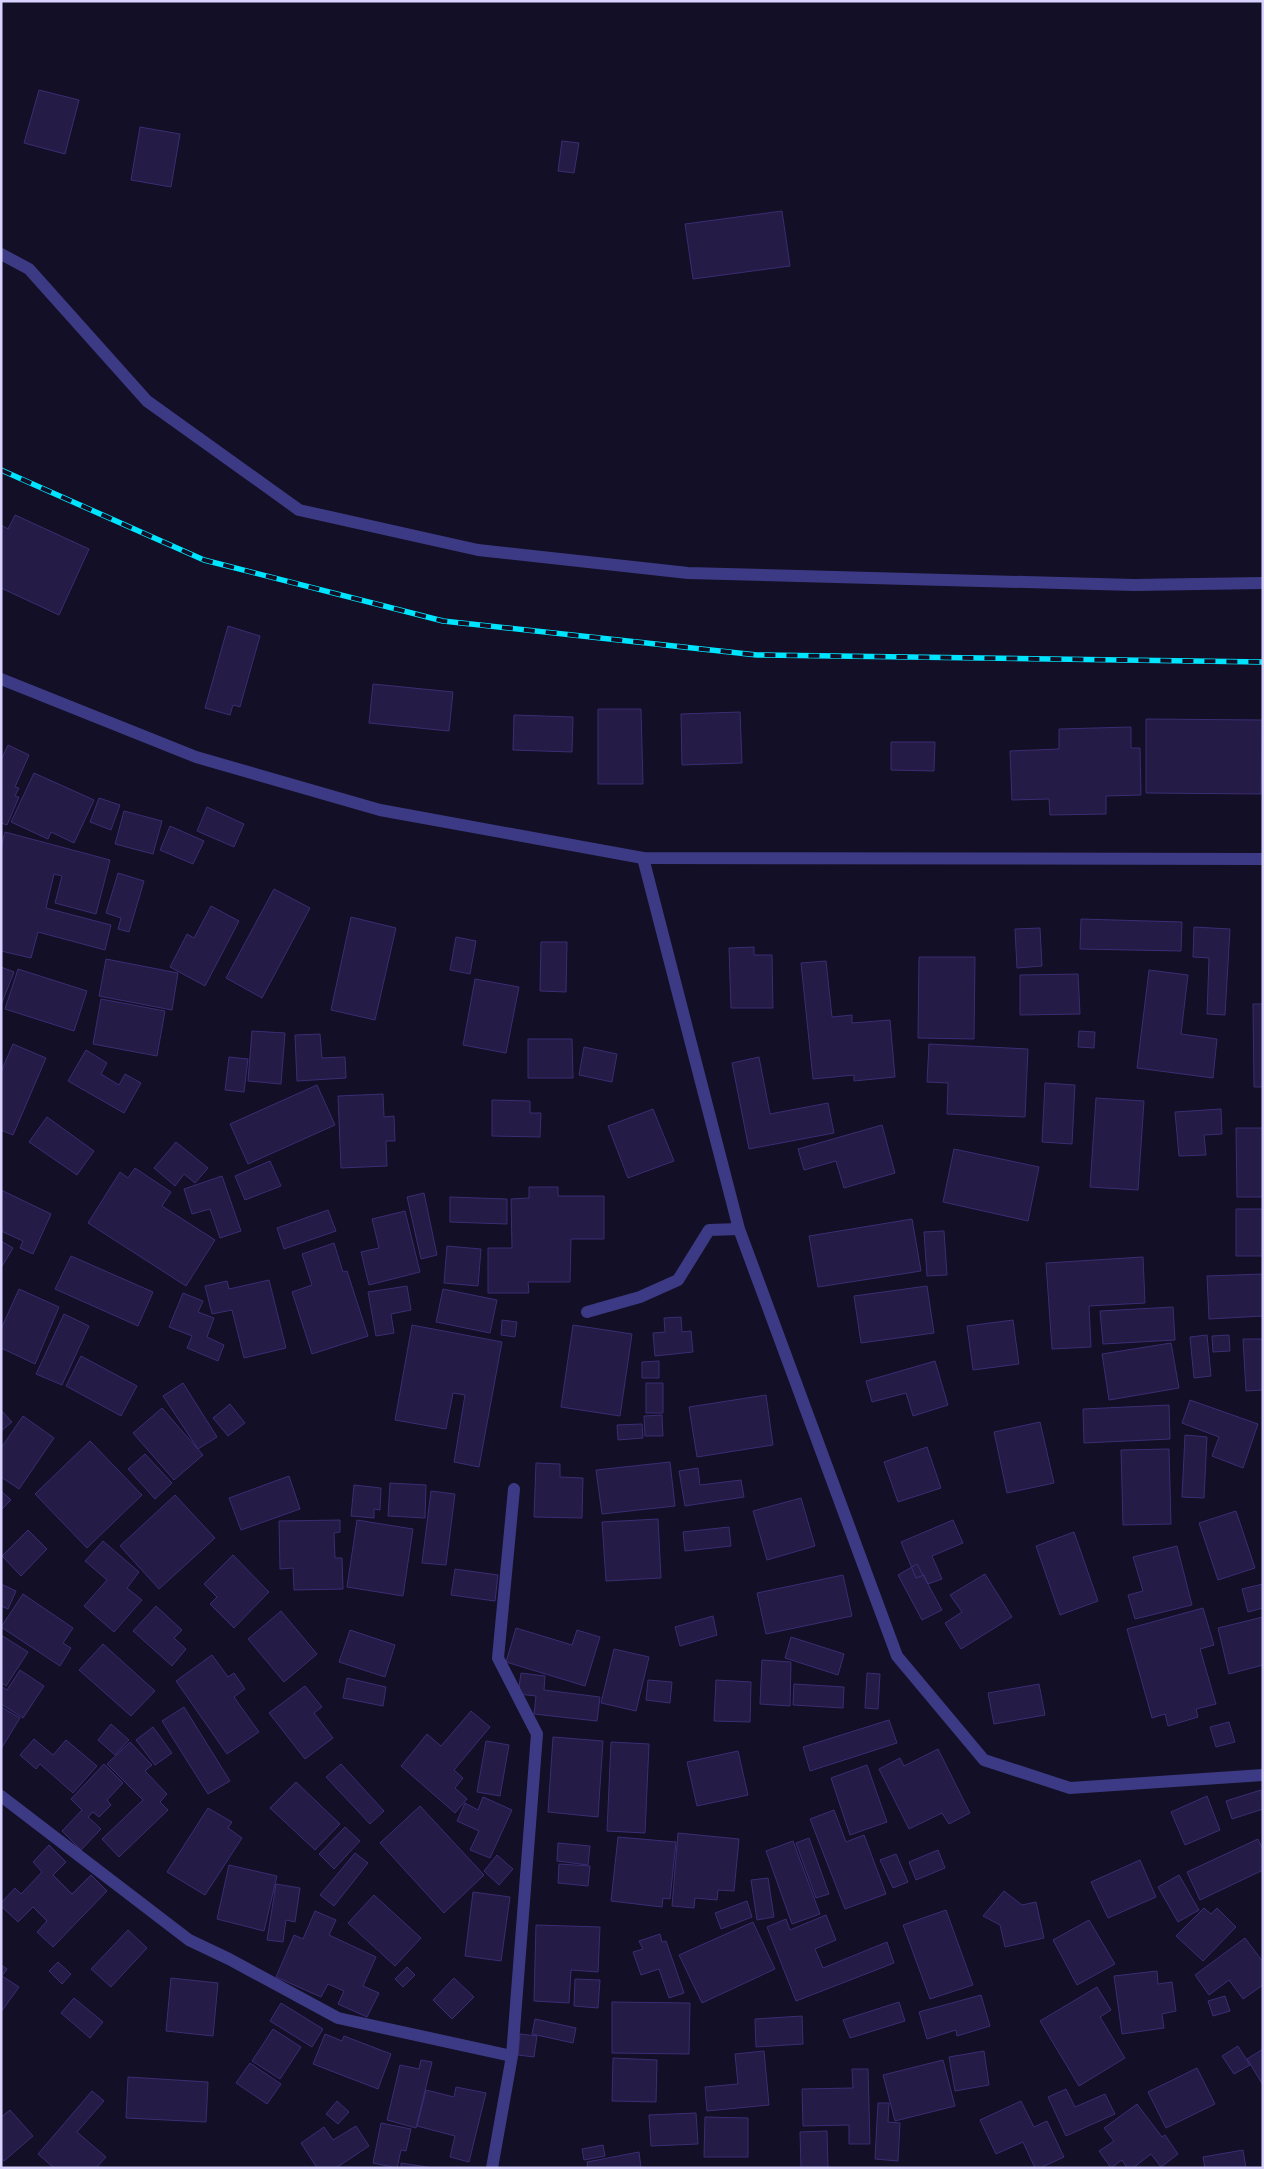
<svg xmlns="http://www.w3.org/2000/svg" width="1264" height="2169" viewBox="0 0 1264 2169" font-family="Mulish,sans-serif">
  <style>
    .building { fill: #241b47; stroke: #3b2d73 }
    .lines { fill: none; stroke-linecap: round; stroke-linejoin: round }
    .minor { stroke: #3d3a85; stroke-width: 12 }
    .tertiary { stroke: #3d3a85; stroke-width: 12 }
    .rail-casing { stroke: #00e5ff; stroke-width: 5.5 }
    .rail { stroke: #130f26; stroke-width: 4; stroke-dasharray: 11; stroke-linecap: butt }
  </style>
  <rect width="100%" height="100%" fill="#130f26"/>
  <!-- building -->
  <path class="building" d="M39,90l40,10 -14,54 -41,-11z
    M140,127l40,7 -9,53 -40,-7z
    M562,141l17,2 -5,30 -16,-2z
    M782,211l8,55 -97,13 -8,-55z
    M15,515l74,34 -30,66 -58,-27v-63l7,4z
    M228,626l32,10 -20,71 -7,-2 -3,10 -25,-7z
    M373,684l80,8 -4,39 -80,-8z
    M598,709h43l2,75h-45z
    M740,712l2,51 -60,2 -1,-51z
    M514,715l59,2 -1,35 -59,-2z
    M1146,719l116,1 -1,74 -115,-1z
    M1131,727v21h9l1,47 -35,1v18l-56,1 -1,-16 -37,1 -2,-49 49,-2v-20z
    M891,742h44l-1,29 -43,-1z
    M8,745l21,10 -14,32 4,1 -4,8 4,1 -12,28 -6,-2v-63z
    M34,773l60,27 -20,43 -23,-11 -3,7 -37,-17z
    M99,798l21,7 -9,25 -21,-8z
    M207,807l37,17 -10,23 -37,-16z
    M124,811l38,10 -9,33 -38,-10z
    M170,826l34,15 -11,23 -33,-14z
    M5,832l105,28 -14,54 -41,-11 7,-27 -8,-2 -8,34 65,17 -6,25 -67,-18 -7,26 -30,-7v-104z
    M118,873l26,8 -15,51 -11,-3 3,-11 -15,-5z
    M274,889l36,19 -48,90 -36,-20z
    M211,906l28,15 -34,65 -35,-19 17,-33 7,4z
    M351,917l45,11 -21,92 -44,-10z
    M1081,919l101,3 -1,29 -101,-2z
    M1194,927l36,2 -5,86 -18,-1 2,-56 -16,-1z
    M1040,928l2,38 -25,2 -2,-39z
    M456,937l20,4 -6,33 -20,-4z
    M541,942h26l-1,50 -26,-1z
    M754,947v8h18l1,53h-42l-2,-60z
    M919,957h56l-1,82 -56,-1z
    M106,959l72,14 -6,37 -73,-14z
    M826,961l6,56 20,-2v8l38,-3 5,57 -41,4v-6l-41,4 -12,-116z
    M1,967l13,5 -13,33z
    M18,969l69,22 -13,40 -69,-22z
    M1149,970l39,5 -7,59 36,5 -4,39 -76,-10z
    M1078,974l2,40 -60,1v-40z
    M475,979l44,8 -13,66 -43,-8z
    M101,999l64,12 -8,45 -64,-12z
    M1253,1004h10v83h-9z
    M252,1031l33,2 -4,51 -33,-3z
    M1079,1031l16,1 -1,16 -16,-1z
    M320,1034l2,24 23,-1 1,21 -49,3 -2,-46z
    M528,1039h44l1,39h-45z
    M13,1044l33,14 -33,77 -12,-5v-58z
    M929,1044l99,5 -3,68 -78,-3 1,-31 -21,-1z
    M584,1047l33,7 -5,28 -33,-7z
    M86,1050l21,13 -6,11 18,11 6,-11 16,9 -17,30 -56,-32z
    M229,1057l19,2 -4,33 -19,-2z
    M759,1057l11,57 58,-11 6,30 -85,16 -17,-86z
    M1045,1083l30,2 -3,59 -30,-2z
    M317,1085l18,40 -87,39 -18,-40z
    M383,1094l1,23 10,-1 1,25h-9l1,25 -46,2 -3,-72z
    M1096,1098l48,3 -6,89 -48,-3z
    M492,1100l38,1v12h11l-1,24 -48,-1z
    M653,1109l21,52 -46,17 -20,-52z
    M1221,1109l1,25 -18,1 2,20 -27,1 -4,-44z
    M47,1117l47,34 -17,24 -48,-33z
    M882,1125l13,48 -51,15 -8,-27 -32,9 -6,-21z
    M1236,1128h27v69h-26z
    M176,1142l32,26 -13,15 -11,-9 -9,12 -21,-18z
    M954,1149l85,18 -11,54 -85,-19z
    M270,1161l11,25 -36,14 -10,-24z
    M135,1168l36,24 -9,14 53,34 -29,46 -98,-63 32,-51 8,6z
    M222,1176l19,55 -21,7 -10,-29 -18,5 -8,-25z
    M529,1187h29v9h46v43h-33l-1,43h-42l1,11h-41v-45h24l-1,-49 18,-1z
    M1,1190l50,24 -18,40 -13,-6 3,-7 -22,-10z
    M424,1193l13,62 -16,4 -14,-62z
    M450,1197l57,2v25l-57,-2z
    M1236,1209h27v47h-27z
    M328,1210l8,21 -52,18 -7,-21z
    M405,1211l15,61 -51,13 -8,-33 18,-4 -7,-29z
    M912,1219l9,52 -103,16 -9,-51z
    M944,1231l3,44 -20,1 -3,-44z
    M1,1241l12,7 -12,20z
    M334,1243l9,29 4,-1 21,65 -56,18 -20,-62 20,-7 -10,-31z
    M447,1246l34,3 -3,37 -34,-3z
    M71,1256l82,36 -15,34 -83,-37z
    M1143,1257l2,46 -56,3 2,41 -39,2 -6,-86z
    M1263,1274v42l-54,3 -2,-43z
    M269,1280l17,68 -42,10 -12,-48 -20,4 -7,-28 22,-5 2,8z
    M407,1286l4,24 -20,4 3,19 -18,3 -8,-44z
    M927,1286l7,47 -73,10 -7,-47z
    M19,1289l40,18 -24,57 -34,-16v-19z
    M443,1289l54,11 -7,33 -54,-11z
    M183,1293l20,8 -5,11 16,6 -7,19 17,8 -6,16 -31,-13 5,-12 -23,-9z
    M1173,1307l2,33 -72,4 -3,-33z
    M64,1314l25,12 -27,59 -26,-11z
    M681,1317l1,15 9,-1 2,21 -38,4 -2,-23 12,-1 -1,-14z
    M502,1320l15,2 -2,15 -14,-2z
    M1013,1320l6,44 -46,6 -6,-44z
    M412,1325l90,17 -23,125 -25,-5 11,-67 -12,-2 -7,36 -51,-9z
    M573,1325l59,9 -12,82 -59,-9z
    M1207,1335l4,41 -17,2 -4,-41z
    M1229,1335l1,16 -17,1 -1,-16z
    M1243,1339h20v51l-17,1z
    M1171,1343l8,45 -70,12 -7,-46z
    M81,1356l56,30 -16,30 -55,-30z
    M659,1361v17h-17v-16z
    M935,1361l13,44 -35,11 -7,-23 -34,9 -6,-21z
    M183,1383l34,54 -19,12 -35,-53z
    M646,1383h17v30h-17z
    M766,1395l7,50 -76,12 -8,-50z
    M1190,1400l68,24 -15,44 -31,-12 7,-19 -37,-14z
    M230,1404l15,19 -17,13 -15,-18z
    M1169,1405l1,34 -86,4 -1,-34z
    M162,1408l41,47 -29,25 -41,-47z
    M1,1410l11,12 -11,9z
    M662,1415l1,21h-18l-1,-20z
    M23,1416l31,22 -35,51 -18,-12v-29z
    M1040,1422l14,61 -47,10 -13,-61z
    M642,1424l1,14 -25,2 -1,-15z
    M1185,1435l22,2 -3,61 -22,-1z
    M90,1441l52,54 -55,53 -52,-54z
    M927,1447l14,41 -43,14 -14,-40z
    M1169,1449l2,75 -48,1 -2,-75z
    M145,1454l27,29 -17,16 -27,-30z
    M670,1462l5,44 -73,8 -6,-44z
    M536,1463l24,1v13l23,1 -1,40 -48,-1z
    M698,1468l2,17 41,-5 3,17 -59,9 -6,-35z
    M289,1476l11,33 -59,21 -12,-32z
    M390,1483l36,2 -1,33 -37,-2z
    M354,1485l27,3 -1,22 -6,-1v9l-23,-2z
    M1,1491l10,9 -10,10z
    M431,1491l24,3 -9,71 -24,-2z
    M175,1495l40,43 -56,51 -39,-43z
    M801,1498l14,48 -48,14 -14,-49z
    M1236,1511l19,57 -37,12 -19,-57z
    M658,1519l3,59 -55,3 -4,-59z
    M340,1520v12l-6,1 1,25h7l1,31 -49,1 -1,-22 -13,1 -1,-48z
    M357,1520l56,9 -10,67 -56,-9z
    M953,1520l10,23 -31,13 10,23 -14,5 -4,-9 -8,3 -15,-36z
    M729,1527l2,19 -46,5 -2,-19z
    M28,1530l19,19 -26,27 -19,-20z
    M1074,1532l24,69 -38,14 -24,-69z
    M103,1541l36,31 -12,16 15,12 -28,32 -30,-26 23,-26 -22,-19z
    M1177,1546l15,59 -57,14 -7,-24 15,-4 -10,-34z
    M233,1555l36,37 -35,36 -24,-24 7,-7 -13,-13z
    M917,1564l25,46 -20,10 -24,-45z
    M455,1569l43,6 -3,26 -44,-6z
    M985,1574l27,43 -51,32 -16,-26 17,-11 -12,-17z
    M843,1575l9,41 -86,18 -9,-41z
    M1,1584l15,7 -8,18 -7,-3z
    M1263,1584v24l-15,4 -6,-23z
    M23,1594l50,34 -10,15 8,5 -11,18 -59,-39z
    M156,1606l26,24 -8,8 12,11 -14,17 -39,-35z
    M1203,1608l11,37 -14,4 16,55 -20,5 2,8 -30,9 -3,-12 -13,4 -25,-89z
    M281,1611l36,43 -33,28 -36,-43z
    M713,1616l4,19 -37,11 -5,-19z
    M1263,1617v48l-34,9 -11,-46z
    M516,1628l56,17 5,-15 23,7 -15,49 -79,-24z
    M350,1630l45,15 -10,32 -46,-15z
    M1,1635l27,17 -22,34 -5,-3z
    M791,1637l53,17 -6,21 -53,-17z
    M103,1644l52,47 -24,25 -52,-46z
    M614,1649l35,8 -13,54 -35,-8z
    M212,1655l16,22 6,-4 11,16 -11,8 25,35 -32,22 -51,-73z
    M762,1660l29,2 -1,44 -30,-2z
    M20,1670l24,16 -21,32 -22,-14v-18l6,4z
    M521,1673l24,3 -1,14 56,7 -3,24 -63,-7 2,-18 -18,-2z
    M867,1673l13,1 -2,35 -13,-1z
    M347,1678l39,9 -3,19 -40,-8z
    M648,1680l24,2 -2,21 -24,-3z
    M716,1680l35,2 -1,40 -36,-1z
    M794,1684l50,3 -1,21 -50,-3z
    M1039,1684l6,31 -51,9 -6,-31z
    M305,1686l17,21 -8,6 19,25 -28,21 -36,-46z
    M1,1707l19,11 -19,31z
    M184,1707l46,74 -22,13 -46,-73z
    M471,1711l19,16 -36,43 9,8 -8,10 12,11 -12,14 -54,-47 26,-32 14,12z
    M889,1720l8,23 -87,28 -7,-24z
    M1229,1722l6,20 -19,5 -6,-20z
    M111,1724l18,16 -14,15 -17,-15z
    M153,1727l19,26 -17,12 -19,-25z
    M553,1737l50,4 -5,76 -50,-5z
    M34,1739l19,16 13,-15 31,26 -24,27 -33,-29 -4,5 -16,-14z
    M486,1741l23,4 -9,51 -23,-4z
    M130,1742l22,23 -7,6 22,23 -7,8 8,8 -49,47 -17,-18 41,-39 -36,-36z
    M611,1742l38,2 -4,89 -38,-2z
    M938,1749l32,64 -21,11 -7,-11 -33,16 -30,-60 21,-11 4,8z
    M738,1751l10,44 -51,11 -10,-44z
    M104,1764l19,19 -16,17 4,5 -12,12 -6,-5 -5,5 13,12 -20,21 -19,-19 20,-21 -11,-11z
    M341,1764l43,47 -14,13 -44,-47z
    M867,1765l20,57 -37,13 -19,-57z
    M296,1782l44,42 -25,26 -45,-42z
    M1261,1790l2,19 -31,10 -6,-18z
    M1207,1796l13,34 -35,15 -14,-33z
    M483,1797l29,13 -22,48 -20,-8 9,-19 -22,-10 8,-18 13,7z
    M420,1806l64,69 -40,38 -64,-70z
    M208,1808l24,14 -4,6 14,10 -37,57 -38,-23z
    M834,1810l12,32 18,-7 22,59 -41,15 -35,-90z
    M345,1827l15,14 -26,28 -15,-15z
    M678,1833l61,6 -5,52 -16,-1 -1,10 -22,-2 -1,10 -22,-2z
    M618,1837l58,5 -6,57 -7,-1 -1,9 -51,-6z
    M809,1838l20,56 -13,4 -20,-55z
    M1258,1839l5,11v20l-63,30 -13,-28z
    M793,1841l27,73 -28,10 -26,-73z
    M558,1843l32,3 -2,19 -31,-4z
    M49,1845l17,17 -13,13 19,19 19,-19 16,16 -54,56 -16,-15 10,-11 -14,-14 -15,15 -17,-16v-3l14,-15 6,6 21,-22 -9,-10z
    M938,1850l7,18 -29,12 -7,-18z
    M355,1853l13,10 -34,43 -14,-11z
    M896,1854l12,28 -15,6 -13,-28z
    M497,1855l16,14 -14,16 -15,-14z
    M1140,1860l16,37 -48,21 -17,-36z
    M559,1864l31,2 -2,20 -30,-3z
    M229,1865l48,11 -13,55 -47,-12z
    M1179,1875l20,35 -21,12 -20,-35z
    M768,1878l6,39 -17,3 -6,-40z
    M276,1884l24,4 -5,34 -9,-2 -3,22 -16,-2z
    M1004,1891l18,14 14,-3 8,36 -39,9 -5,-22 -17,-9z
    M473,1892l37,5 -9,64 -36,-5z
    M374,1895l47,43 -26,28 -47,-43z
    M747,1901l5,16 -31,12 -6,-16z
    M1204,1908l7,6 6,-6 19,19 -33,34 -27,-25z
    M946,1910l27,75 -43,14 -27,-74z
    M315,1911l21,9 -7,15 47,22 -13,29 16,7 -12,24 -29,-13 6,-13 -16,-7 -7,13 -45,-20 18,-42 9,4z
    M826,1915l10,25 -21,9 8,19 64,-26 7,21 -98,38 -29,-74 19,-8 4,11z
    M1089,1920l26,44 -38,21 -24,-45z
    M753,1922l22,47 -73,34 -23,-48z
    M536,1925l64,2 -2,45 -27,-2 -2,33 -35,-2z
    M128,1930l19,18 -36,39 -20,-18z
    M660,1934l2,8 4,-1 18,52 -15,5 -10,-29 -18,6 -8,-23 10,-3 -4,-8z
    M1245,1938l18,24v23l-20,14 -14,-19 -20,15 -14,-20z
    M58,1962l13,12 -9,10 -13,-13z
    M1,1965l6,4 -5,7 17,11 -18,25z
    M407,1967l8,8 -12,12 -8,-8z
    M1157,1971l1,13 14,-2 4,29 -14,3 2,14 -42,6 -8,-58z
    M171,1978l47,5 -5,53 -47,-5z
    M454,1978l20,19 -22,22 -19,-19z
    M575,1979l25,1 -2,28 -24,-2z
    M1097,1987l14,23 -11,7 25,41 -46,28 -39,-65z
    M981,1995l9,31 -33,10 -1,-6 -29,9 -8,-27z
    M1225,1996l5,15 -17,5 -5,-15z
    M74,1998l29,24 -13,16 -29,-25z
    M612,2002l78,1 -1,51 -77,-1z
    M899,2002l6,19 -55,17 -7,-18z
    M281,2003l42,26 -11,18 -42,-26z
    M802,2016l1,28 -47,3 -1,-28z
    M535,2019l41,9 -3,15 -41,-9z
    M273,2029l28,18 -21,32 -28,-18z
    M325,2034l17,7 2,-5 47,18 -13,35 -65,-25z
    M520,2034l17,2 -3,21 -16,-2z
    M1238,2046l12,19 -16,9 -12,-18z
    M1263,2049v36l-16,-26z
    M764,2051l5,54 -62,6 -2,-24 33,-3 -3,-30z
    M984,2051l5,34 -34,6 -6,-34z
    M613,2058l44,2 -1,42 -44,-1z
    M421,2060l11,2 -16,66 -29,-8 13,-55 19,4z
    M943,2060l12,46 -60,15 -12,-46z
    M250,2063l31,21 -14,20 -31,-21z
    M1197,2068l18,36 -49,24 -18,-36z
    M852,2069h16l2,75h-21v-19l-46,1 -1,-37 51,-1z
    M128,2077l80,5 -2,40 -80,-4z
    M456,2087l30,6 -17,69 -19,-5 5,-21 -38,-10 9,-36 28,7z
    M1066,2089l9,18 30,-13 10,20 -49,22 -18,-39z
    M92,2091l12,10 -27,31 29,25 -10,11h-42l-16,-14z
    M337,2101l12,11 -11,12 -12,-10z
    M1021,2101l13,26 13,-6 17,36 -24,11h-5l-12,-26 -27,12 -16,-34z
    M878,2103h11l-1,19 12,1 -2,38 -23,-2z
    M1137,2104l25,33 3,-2 13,19 -17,13 -10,-13 -18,14h-6l-5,-8 -11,8 -12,-17 15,-10 -10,-13z
    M10,2110l23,26 -29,25 -3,-4v-40z
    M696,2113l2,31 -47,2 -2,-31z
    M705,2117l43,1v39h-44z
    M381,2123l30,6 -5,22 -5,-1 -4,18 -24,-5z
    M356,2126l13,20 -33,22h-19l-16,-25 23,-16 9,13z
    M827,2131l1,37h-27l-1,-36z
    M603,2145l2,11 -21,4 -2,-11z
    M1243,2150l3,18h-41l-2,-11z
    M639,2152l2,16h-53l-1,-6z
    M401,2163l32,5h-32z"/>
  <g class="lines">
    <!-- minor -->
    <path class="minor" d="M1,254l28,15 118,132 152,109 179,40 210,23 446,12 129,-2
      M643,858l96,371 158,427 87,104 86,28 193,-13
      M587,1312l53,-15 38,-17 31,-50 30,-1
      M1,1796l188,144 40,19 109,59 174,38 -20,112
      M512,2056l25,-322 -39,-76 16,-169"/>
    <!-- tertiary -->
    <path class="tertiary" d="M1,679l195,78 184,53 263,48 620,1"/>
    <defs>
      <path id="rail" d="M1,470l203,90 239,61 314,34 506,7"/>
    </defs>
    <!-- rail casing -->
    <use href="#rail" class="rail-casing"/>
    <!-- rail -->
    <use href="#rail" class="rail"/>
  </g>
  <!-- border -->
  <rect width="1264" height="2169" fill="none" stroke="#d9d4ff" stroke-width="5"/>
</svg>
